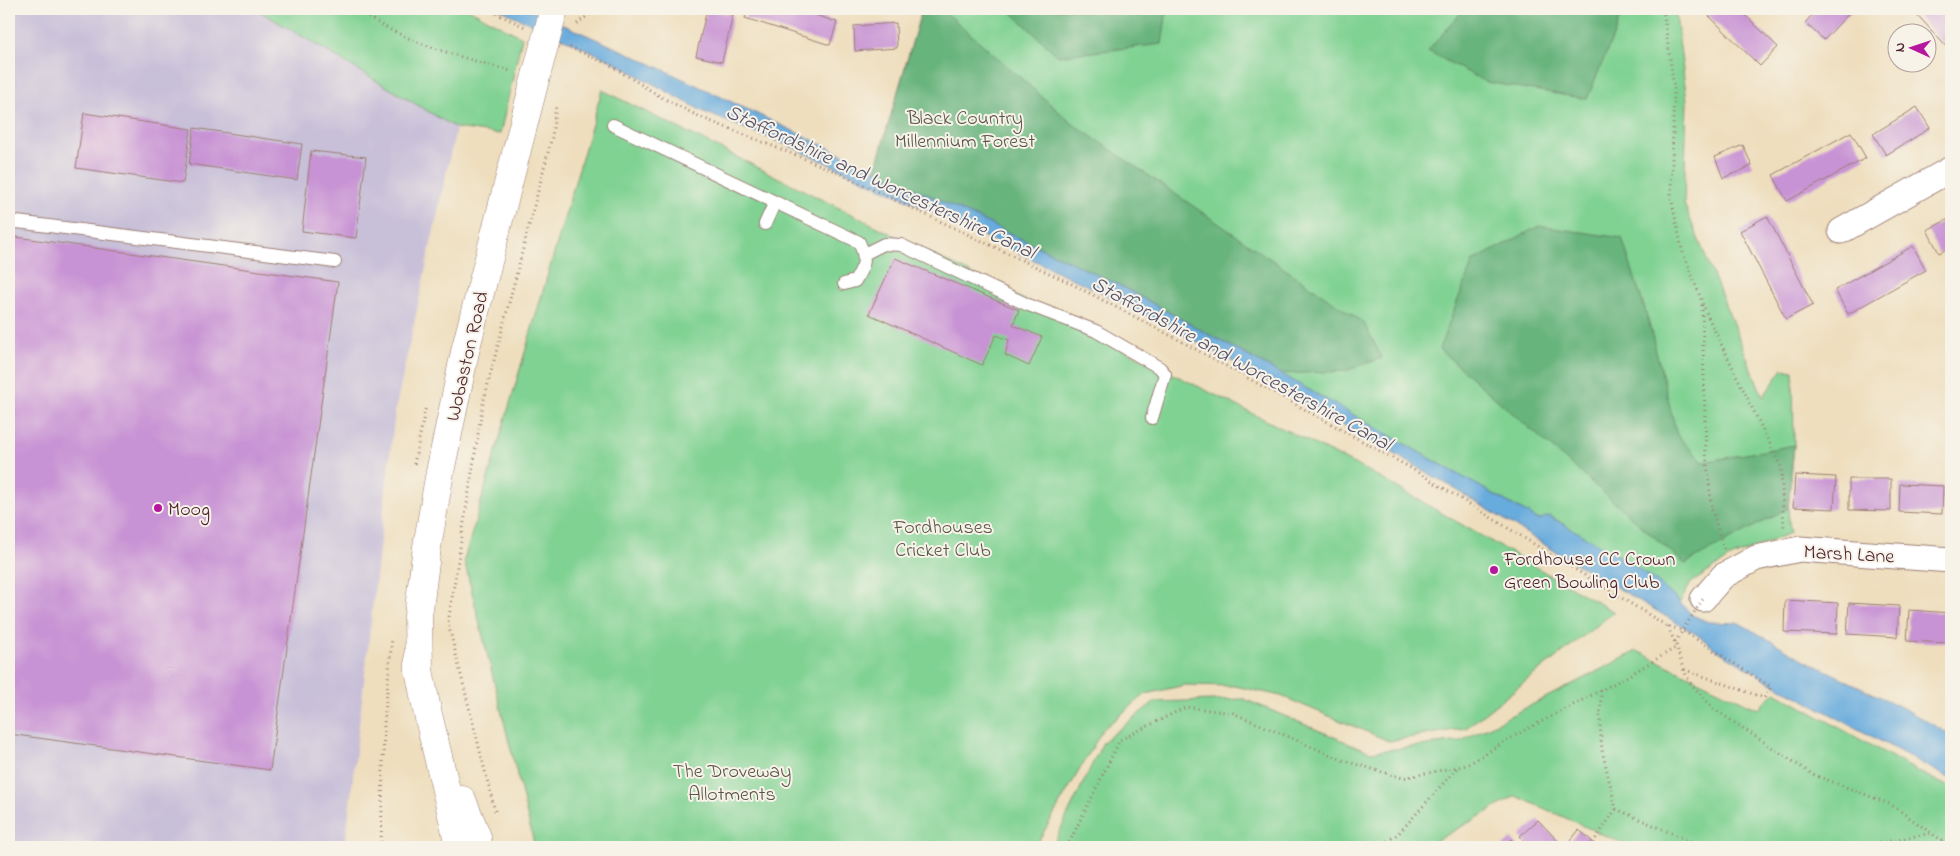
<svg xmlns="http://www.w3.org/2000/svg" width="1960" height="856" viewBox="0 0 1960 856" font-family="'Indie Flower',sans-serif">
  <style>
    .industrial { fill: #c8bfd8 }
    .green { fill: #80d293; stroke: #65785f }
    .forest { fill: #68b47d; stroke: #596a54 }
    .water { fill: #68abdd; stroke: #596584 }
    .building { fill: #c893d4 }
    .lines { fill: none; stroke-linecap: round; stroke-linejoin: round }
    .service-casing { stroke: #9c7e74; stroke-width: 14 }
    .minor-casing { stroke: #9c7e74; stroke-width: 27 }
    .tertiary-casing { stroke: #9c7e74; stroke-width: 29 }
    .path { stroke: #9c7e74; stroke-width: 3; stroke-dasharray: 1 4; stroke-linecap: butt }
    .service { stroke: #fff; stroke-width: 12 }
    .minor { stroke: #fff; stroke-width: 25 }
    .tertiary { stroke: #fff; stroke-width: 28 }
    .tertiary-bridge-casing { stroke: #9c7e74; stroke-width: 29; stroke-linecap: butt }
    .path-bridge { stroke: #9c7e74; stroke-width: 3; stroke-dasharray: 1 4; stroke-linecap: butt }
    .tertiary-bridge { stroke: #fff; stroke-width: 28 }
    .poi-dot { fill: #b5179e; stroke: #f7f3e8; stroke-width: 2 }
    .labels { text-anchor: middle; stroke-width: 4; stroke-linejoin: round; paint-order: stroke }
    .park-label { font-size: 20px; fill: #5a554a; stroke: #f7f3e8 }
    .street-label { font-size: 20px; fill: #4a1f2b; stroke: #f7f3e8 }
    .poi-label { font-size: 20px; fill: #4a1f2b; stroke: #f7f3e8; text-anchor: start }
    .water-label { font-size: 21px; font-style: italic; fill: #545069; stroke: #f7f3e8 }
  </style>
  <rect width="100%" height="100%" fill="#f7f3e8"/>
  <filter id="ink" filterUnits="userSpaceOnUse"><feTurbulence type="fractalNoise" baseFrequency=".02" numOctaves="2"/><feDisplacementMap in="SourceGraphic" scale="10" xChannelSelector="R" yChannelSelector="G"/><feConvolveMatrix kernelMatrix="1 2 1 2 8 2 1 2 1" color-interpolation-filters="sRGB"/></filter>
  <filter id="wash" filterUnits="userSpaceOnUse"><feTurbulence type="fractalNoise" baseFrequency=".0096" numOctaves="4" result="noise"/><feDisplacementMap in="SourceGraphic" scale="20" xChannelSelector="R" yChannelSelector="G"/><feGaussianBlur stdDeviation="1.12" result="paint"/><feColorMatrix in="noise" values="0 0 0 0 0 0 0 0 0 0 0 0 0 0 0 0 0 1.4 0 .05"/><feComposite in="paint" operator="in"/></filter>
  <g filter="url(#wash)">
    <rect width="100%" height="100%" fill="#eedebd"/>
    <!-- industrial -->
    <path class="industrial" d="M9,9h247l200,119 -61,283 -50,436h-336z"/>
    <!-- green -->
    <path class="green" d="M256,9h212l54,28 -22,97 -44,-6z
      M922,9h753l12,92 -3,103 79,193 20,-28 10,2 1,74 -6,63 2,25 -62,26 -37,24 -11,19 -22,-19 -108,-67 -11,4 -258,-146 -162,-89 -244,-115z
      M602,90l768,382 244,140 -148,116 -77,13 -108,-45 -46,-10 -50,-1 -39,9 -43,35 -68,118h-500l-71,-287z
      M1637,651l121,58 17,-17 142,79 34,17v59h-320l-115,-51 -91,51h-373l51,-105 51,-40 90,-3 126,53 91,-11z"/>
    <!-- forest -->
    <path class="forest" d="M922,9h20l131,115 291,199 18,35 -37,13 -64,3 -162,-89 -244,-115z
      M1008,9h159l-5,35 -104,12z
      M1464,9h158l-7,23 -28,67 -101,-17 -58,-31z
      M1539,226l83,12 26,81 29,116 26,27 91,-17 -6,63 -103,56 -246,-215 34,-88z"/>
    <!-- water -->
    <path class="water" d="M499,9h28l101,44 491,232 162,89 258,146 10,-4 79,45 30,22 22,19 12,13 16,7 31,1 66,37 96,47 50,28v44l-184,-99 -50,-30 -21,-16 -143,-84 -106,-66 -233,-133 -101,-53 -214,-102 -105,-48 -90,-36 -92,-51z"/>
    <g id="blocks">
      <!-- building -->
      <path class="building" d="M707,9l26,6 -11,47 -26,-6z
        M748,9h48l41,13 -7,23 -85,-27z
        M1702,9h37l39,38 -18,19z
        M1817,9h36l-29,31 -19,-17z
        M1912,9h36l3,4v39z
        M896,23l1,25 -42,3 -1,-25z
        M1917,107l13,21 -44,27 -13,-21z
        M84,113l107,16 -8,54 -107,-15z
        M194,128l108,16 -5,36 -108,-16z
        M1851,132l15,26 -79,43 -14,-26z
        M1743,145l9,21 -29,12 -8,-21z
        M311,151l55,6 -10,81 -54,-7z
        M1767,216l46,89 -27,14 -46,-88z
        M1951,218v29l-12,6 -12,-23z
        M9,236l329,46 -68,488 -261,-36z
        M1913,246l13,24 -78,44 -13,-24z
        M895,258l124,52 -6,15 29,12 -13,29 -24,-11 4,-15 -13,-5 -14,30 -113,-51z
        M1795,475l41,2 -2,32 -41,-2z
        M1849,479h42v32l-42,-1z
        M1900,484l43,2 -1,28 -43,-2z
        M1785,600l53,3 -1,31 -53,-2z
        M1849,603l50,3 -2,31 -50,-3z
        M1909,610l42,3v30l-44,-2z
        M1538,820l21,22 -6,5h-23l-10,-11z
        M1579,830l13,11 -5,6h-18l-2,-2z
        M1511,839l8,8h-17z"/>
    </g>
  </g>
  <g filter="url(#ink)">
    <use href="#blocks" fill-opacity="0" stroke="#9c7e74" stroke-width="1"/>
    <g class="lines">
      <defs>
        <path id="service" d="M613,125l246,117c8,18 6,22 -4,39l-11,3
          M9,221l326,41
          M765,224l10,-22
          M864,254l20,-10 17,1 125,59 70,27 64,37 5,6 -13,44"/>
        <path id="minor" d="M1841,231l110,-62
          M1703,599l20,-23 33,-18 44,-9 151,11"/>
        <path id="tertiary" d="M462,800l15,37 1,10
          M457,847v-11l-30,-126 -8,-40 -1,-54 9,-69 13,-75 26,-125 70,-271"/>
      </defs>
      <!-- service casing -->
      <use href="#service" class="service-casing"/>
      <!-- minor casing -->
      <use href="#minor" class="minor-casing"/>
      <!-- tertiary casing -->
      <use href="#tertiary" class="tertiary-casing"/>
      <!-- path -->
      <path class="path" d="M356,9c46,33 101,47 155,62
        M487,9l38,18
        M1663,9l11,79 -3,109 11,53 26,67 73,150 3,62
        M577,24l19,-15
        M570,47l40,18 51,32 39,20 130,52 238,113 111,58 230,127 258,159 11,3 10,5 83,53 -7,11 -81,-29
        M1702,305l4,149 6,56 12,39
        M414,464l12,-58
        M1668,627l9,20 6,22 8,15 23,25 98,65 78,30 61,43
        M1616,809l88,38
        M495,811l-47,-188 35,-220 69,-266 4,-32
        M381,847l3,-123 8,-86
        M1067,847l53,-107 66,-33 47,6 112,48 58,17 64,-13 49,-30 110,-58 51,-30
        M1379,847l20,-14 59,-66
        M1590,847l26,-38 -14,-59 -2,-27 1,-32
        M1860,847l72,-14"/>
      <!-- service -->
      <use href="#service" class="service"/>
      <!-- minor -->
      <use href="#minor" class="minor"/>
      <!-- tertiary -->
      <use href="#tertiary" class="tertiary"/>
      <defs>
        <path id="tertiary-bridge" d="M536,76l18,-67"/>
      </defs>
      <!-- tertiary-bridge casing -->
      <use href="#tertiary-bridge" class="tertiary-bridge-casing"/>
      <!-- path-bridge -->
      <path class="path-bridge" d="M1675,642l28,-43"/>
      <!-- tertiary-bridge -->
      <use href="#tertiary-bridge" class="tertiary-bridge"/>
    </g>
  </g>
  <!-- markers -->
  <g class="poi-dot">
    <circle cx="158" cy="508" r="5"/>
    <circle cx="1494" cy="570" r="5"/>
  </g>
  <g class="labels">
    <!-- park labels -->
    <g class="park-label">
      <text x="965" y="124">Black Country<tspan x="965" dy="23">Millennium Forest</tspan></text>
      <text x="943" y="533">Fordhouses<tspan x="943" dy="23">Cricket Club</tspan></text>
      <text x="732" y="777">The Droveway<tspan x="732" dy="23">Allotments</tspan></text>
    </g>
    <!-- street labels -->
    <g class="street-label">
      <text transform="translate(466 356) rotate(-77)" y="7">Wobaston Road</text>
      <text transform="translate(1849 553) rotate(3)" y="7">Marsh Lane</text>
    </g>
    <!-- poi labels -->
    <g class="poi-label">
      <text x="168" y="515">Moog</text>
      <text x="1504" y="565">Fordhouse CC Crown<tspan x="1504" dy="23">Green Bowling Club</tspan></text>
    </g>
    <!-- water labels -->
    <g class="water-label">
      <text transform="translate(881 181) rotate(25)" y="7">Staffordshire and Worcestershire Canal</text>
      <text transform="translate(1242 363) rotate(29)" y="7">Staffordshire and Worcestershire Canal</text>
    </g>
  </g>
  <!-- margin -->
  <rect width="1960" height="856" fill="none" stroke="#f7f3e8" stroke-width="30"/>
  <!-- north arrow -->
  <g transform="translate(1912 48) rotate(273)"><circle r="24" fill="#f7f3e8" stroke="#b29e9c"/>
  <path d="M0-4L9 19L0 12L-9 19Z" fill="#b5179e"/>
  <text y="-8" font-size="14" font-weight="bold" text-anchor="middle" fill="#4a1f2b">N</text>
  </g>
</svg>
